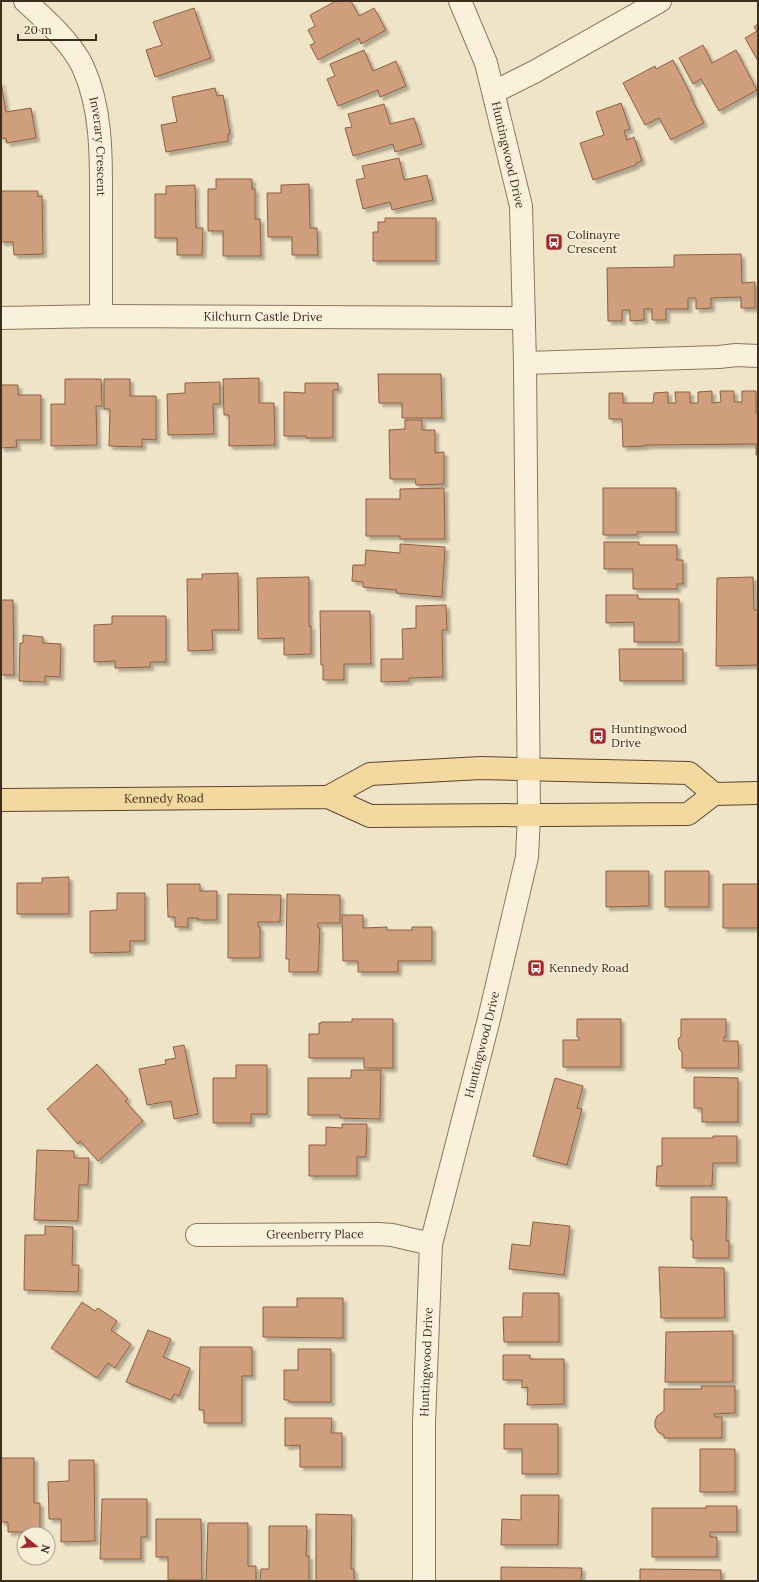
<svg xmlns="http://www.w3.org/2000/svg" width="759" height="1582" viewBox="0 0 759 1582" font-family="Lora,serif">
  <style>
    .building { fill: #cf9f7d; stroke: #8d5f41; filter: url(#shadow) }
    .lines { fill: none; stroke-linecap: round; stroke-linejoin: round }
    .minor-casing { stroke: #8d765c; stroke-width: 24 }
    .major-casing { stroke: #5b4430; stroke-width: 24 }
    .minor { stroke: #faf1dc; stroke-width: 22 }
    .major { stroke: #f3d9a0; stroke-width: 22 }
    .labels { text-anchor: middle; stroke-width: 3.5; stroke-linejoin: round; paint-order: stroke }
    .street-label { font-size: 12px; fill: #3d2e20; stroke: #f7eed8 }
    .poi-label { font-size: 12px; fill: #3d2e20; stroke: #f7eed8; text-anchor: start }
  </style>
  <defs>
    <filter id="shadow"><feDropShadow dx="3.5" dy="3.5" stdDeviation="1" flood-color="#0004"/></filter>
  </defs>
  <rect width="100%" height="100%" fill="#f0e4c8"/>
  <!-- building -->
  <path class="building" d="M336,1h15l8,15 15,-8 12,22 -25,14 -2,-6 -41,22 -8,-15 5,-2 -7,-13 7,-4 -5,-11z
    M194,8l17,50 -56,19 -9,-27 16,-5 -9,-23z
    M758,24v37l-13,-23 12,-7 -3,-4z
    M703,45l9,18 24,-13 21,40 -38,21 -18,-32 -8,5 -14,-26z
    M364,50l9,21 23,-10 10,25 -26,11 -2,-7 -40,16 -11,-27 8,-3 -5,-12z
    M673,60l19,37 -1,1 13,25 -33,17 -12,-22 -14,7 -22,-42 32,-17 1,3z
    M1,81l5,31 25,-4 5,30 -29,5 -1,-5 -5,1z
    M215,88l2,8 6,-1 7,39h-2v7l-62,11 -5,-27 16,-3 -5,-25z
    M621,103l9,26 -6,2 3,9 7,-3 8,24 -6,2v2l-43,15 -13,-37 24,-8 -8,-23z
    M384,104l6,20 24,-6 8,26 -27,8 -2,-8 -40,12 -8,-28 7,-1 -4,-13z
    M399,158l5,22 23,-5 6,25 -41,10 -2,-8 -27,7 -7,-29 9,-2 -3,-12z
    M216,179h36v10h3v30h5l1,37h-38v-25h-15v-42h8z
    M309,184l1,44h7l1,27h-26v-18h-24l-1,-44h14v-8z
    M195,185l1,43h7l-1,27h-25v-17h-22v-44h11v-8z
    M1,191h37v6l4,-1 1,58 -29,1 -1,-13h-12z
    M385,218h51v43h-63v-29h5v-10h7z
    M741,254l1,29 13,-1v26h-14v-11l-30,1v10l-15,1v-11h-8v11h-22v11h-14v-11h-8v11l-14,1v-11h-8v11h-14l-1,-53 67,-1v-12z
    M378,374h63l1,44h-40v-15h-23z
    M259,378v25h15l1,42 -46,1v-31h-5l-1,-36z
    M65,379h36l1,27h-6l1,39 -46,1v-42h14z
    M104,379h26v17h26v44l-14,-1v8l-33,-1 1,-37h-6z
    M220,382v22h-7l1,30 -46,1 -1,-41 18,-1v-10z
    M305,383h33v7h-5v48h-27v-2h-22v-44l21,1z
    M1,385h17v10h23v45h-25l1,7 -16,1z
    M712,391v12l9,-1 -1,-11h14v11h8v-11h14v22h2v42h-2v-11l-111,1v1l-22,1 -1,-28h-13v-26h14v10h30l1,-10 14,-1v11h8l-1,-11h15v11h8v-11z
    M405,420h17v10h13v23l9,-1v32l-28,1 -1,-6h-25l-1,-49 16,-1z
    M444,488l1,51h-45v-3h-34v-37h34v-10z
    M603,488h73v44h-39v3h-34z
    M604,542h35v3h38v15h6v24h-6v5h-44v-20h-29z
    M400,544l45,3 -3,50 -46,-4 1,-3 -34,-3v-5l-11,-1 1,-16h12l1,-15 34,3z
    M238,573l1,57h-27l1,20 -25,1 -1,-72h15v-5z
    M309,577v49h2v28l-27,1v-17l-26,1 -1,-61z
    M753,577l1,33h4v55l-42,1 1,-88z
    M606,595h32v4h41v43h-45v-20l-28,1z
    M1,600h12l1,75h-13z
    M446,605l1,25h-5l1,47 -34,1v3l-28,1v-23h22l-1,-30 14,-1v-22z
    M320,611h50l1,53h-27v16h-21v-15h-2z
    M112,616h54v46h-16v5l-35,1v-7l-21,1v-37l18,-1z
    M23,635l20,2v6l18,1 -1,33 -15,-1v6l-26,-1 1,-38h3z
    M619,649h64v32h-63z
    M606,871h43v35l-43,1z
    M665,871h44v36h-44z
    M69,877v37h-52v-31h25v-5z
    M167,884h33v7h17v29h-19v-2h-10v9h-13v-10h-7z
    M723,884h35v44h-35z
    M117,893h28v48h-15v11l-40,1v-42l27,-1z
    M228,894l53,1 -1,27h-22v5h2v31h-32z
    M287,894l53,1v28h-22v5h2l-2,44h-29v-13h-3z
    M342,915h21v13l24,-1v3h25v-3h20v34h-34v11h-40v-11h-15z
    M352,1019h41v49h-29v-10h-55v-24h10v-11l2,1v-2h31z
    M577,1019h44v48h-58v-27h16v-3h-2z
    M681,1019h45v18h-2v4h14l1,27h-57v-16l-3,-3 -1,-10 3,-3z
    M184,1045l14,69 -24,5 -3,-18 -24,4 -8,-36 27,-5 -1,-4 11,-2 -3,-11z
    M97,1064l31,35 -3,2 18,20 -45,40 -18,-20 -2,3 -31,-35z
    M236,1065h31v49h-16v9h-38v-45h23z
    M351,1070h30l-1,49 -40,-1v-3h-32v-37h43z
    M694,1077l44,1v44h-36v-14h-8z
    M555,1078l28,8 -6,22 5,1 -15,56 -34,-9z
    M342,1124h25l-1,33h-9v19h-48v-31h17v-18l16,1z
    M713,1136h24v27h-24l-1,23h-56l1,-20h5v-28h51z
    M37,1150l37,1v7h15l-1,27h-9l-1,36 -44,-1z
    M691,1197h36l-1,44h3v17h-36v-18h-2z
    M533,1222l37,4 -6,49 -55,-6 3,-25 18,2z
    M45,1226l28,1 -1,38h7l-1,27 -54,-2 1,-55h20z
    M659,1267l65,1 1,50h-64z
    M523,1293h36v49h-55l-1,-25h19z
    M297,1298h46v40l-80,-1v-30h34z
    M82,1302l13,9 3,-3 19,13 -6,9 20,14 -16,24 -7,-5 -11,15 -46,-30z
    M148,1330l23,9 -8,18 27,11 -11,28 -5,-2 -3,6 -45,-18z
    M733,1331v51h-68l1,-50z
    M200,1347h52v29h-10v47h-38v-13h-5z
    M298,1349h33v53h-42v-2h-5v-30h14z
    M503,1355h27v4h34v45l-37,1 1,-18 -6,1v-8h-19z
    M701,1386h34v27l-21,1 1,3h7v21h-58v-3l-6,-3 -3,-5v-6l2,-5 7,-5v-22h38z
    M285,1418h47l-1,15h11v34h-42v-22l-15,1z
    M504,1424h54v50h-36v-25h-18z
    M700,1449h35v43h-35z
    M1,1458h33v45h6v29h-32v-10h-7z
    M69,1460h25l1,81 -34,1v-23h-12l-1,-37 21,-1z
    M521,1495h38l-1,50h-57l1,-26 19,1z
    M102,1499h45v38h-6v22h-41z
    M706,1506h31v26h-27v5h7v20h-65v-49h54z
    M316,1514l36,1 -1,54h3v12h-38z
    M156,1519h45l1,61h-34v-23h-12z
    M208,1523h40v43h8v15h-50z
    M269,1526h38l-1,30h3v25h-49l1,-12h8z
    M501,1567l81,1 -1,13h-80z
    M640,1569l81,1v11h-81z"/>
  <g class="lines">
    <defs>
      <g id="minor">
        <path id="s1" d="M25,1c19,17 47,42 58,66 20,44 18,95 18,143 0,36 0,71 0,106"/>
        <path d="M494,92l40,-20 126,-71"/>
        <path id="s2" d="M1,318l100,-2 423,2"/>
        <path d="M525,363l194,-6 17,-2 22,1"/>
        <path id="s3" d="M197,1235l182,-1 13,1 39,9"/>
        <path id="s4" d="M424,1581v-158l7,-179 57,-221 39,-166 2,-42 -4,-452 -4,-157 -35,-143 -26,-62"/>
      </g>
      <g id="major">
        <path d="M328,797l42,-23 111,-6 208,5 25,21"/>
        <path id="s5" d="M1,800l327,-3 42,19 318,-2 26,-20 44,-1"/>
      </g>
    </defs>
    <!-- minor casing -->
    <use href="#minor" class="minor-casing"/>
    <!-- major casing -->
    <use href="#major" class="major-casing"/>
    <!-- minor -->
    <use href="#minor" class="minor"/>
    <!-- major -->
    <use href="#major" class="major"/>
  </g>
  <!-- icons -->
  <defs>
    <symbol id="bus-square" viewBox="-11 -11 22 22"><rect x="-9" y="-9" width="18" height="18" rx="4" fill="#9e2a2b" stroke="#f7eed8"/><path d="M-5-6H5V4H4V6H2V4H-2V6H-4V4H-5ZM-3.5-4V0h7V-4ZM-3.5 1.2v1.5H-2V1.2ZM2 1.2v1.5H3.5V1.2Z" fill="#fff"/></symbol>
  </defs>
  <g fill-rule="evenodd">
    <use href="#bus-square" x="544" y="232" width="20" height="20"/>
    <use href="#bus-square" x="588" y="726" width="20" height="20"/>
    <use href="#bus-square" x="526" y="958" width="20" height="20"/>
  </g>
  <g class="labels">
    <!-- street labels -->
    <g class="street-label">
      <text dy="4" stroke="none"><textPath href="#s1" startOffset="170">Inverary Crescent</textPath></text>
      <text transform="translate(508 155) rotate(77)" y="4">Huntingwood Drive</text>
      <text dy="4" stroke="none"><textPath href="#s2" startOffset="262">Kilchurn Castle Drive</textPath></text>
      <text dy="4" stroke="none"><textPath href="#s5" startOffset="163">Kennedy Road</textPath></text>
      <text dy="4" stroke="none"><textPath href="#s4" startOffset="543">Huntingwood Drive</textPath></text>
      <text dy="4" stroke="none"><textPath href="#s3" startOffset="118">Greenberry Place</textPath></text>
      <text dy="4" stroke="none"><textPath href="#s4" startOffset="219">Huntingwood Drive</textPath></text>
    </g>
    <!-- poi labels -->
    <g class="poi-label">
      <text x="567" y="239">Colinayre<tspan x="567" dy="14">Crescent</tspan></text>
      <text x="611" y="733">Huntingwood<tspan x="611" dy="14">Drive</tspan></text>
      <text x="549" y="972">Kennedy Road</text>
    </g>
  </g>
  <!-- border -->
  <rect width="759" height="1582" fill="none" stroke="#3d2e20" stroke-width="4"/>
  <!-- north arrow -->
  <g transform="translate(36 1546) rotate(107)"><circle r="19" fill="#f7eed8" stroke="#ada18e"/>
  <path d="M0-3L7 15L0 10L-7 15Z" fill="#9e2a2b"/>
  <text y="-6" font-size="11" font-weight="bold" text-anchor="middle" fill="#3d2e20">N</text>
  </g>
  <!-- scale -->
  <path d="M18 34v6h78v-6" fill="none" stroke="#3d2e20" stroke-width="2"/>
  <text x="24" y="34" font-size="12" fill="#3d2e20" stroke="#f7eed8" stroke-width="3" paint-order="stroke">20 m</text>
</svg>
